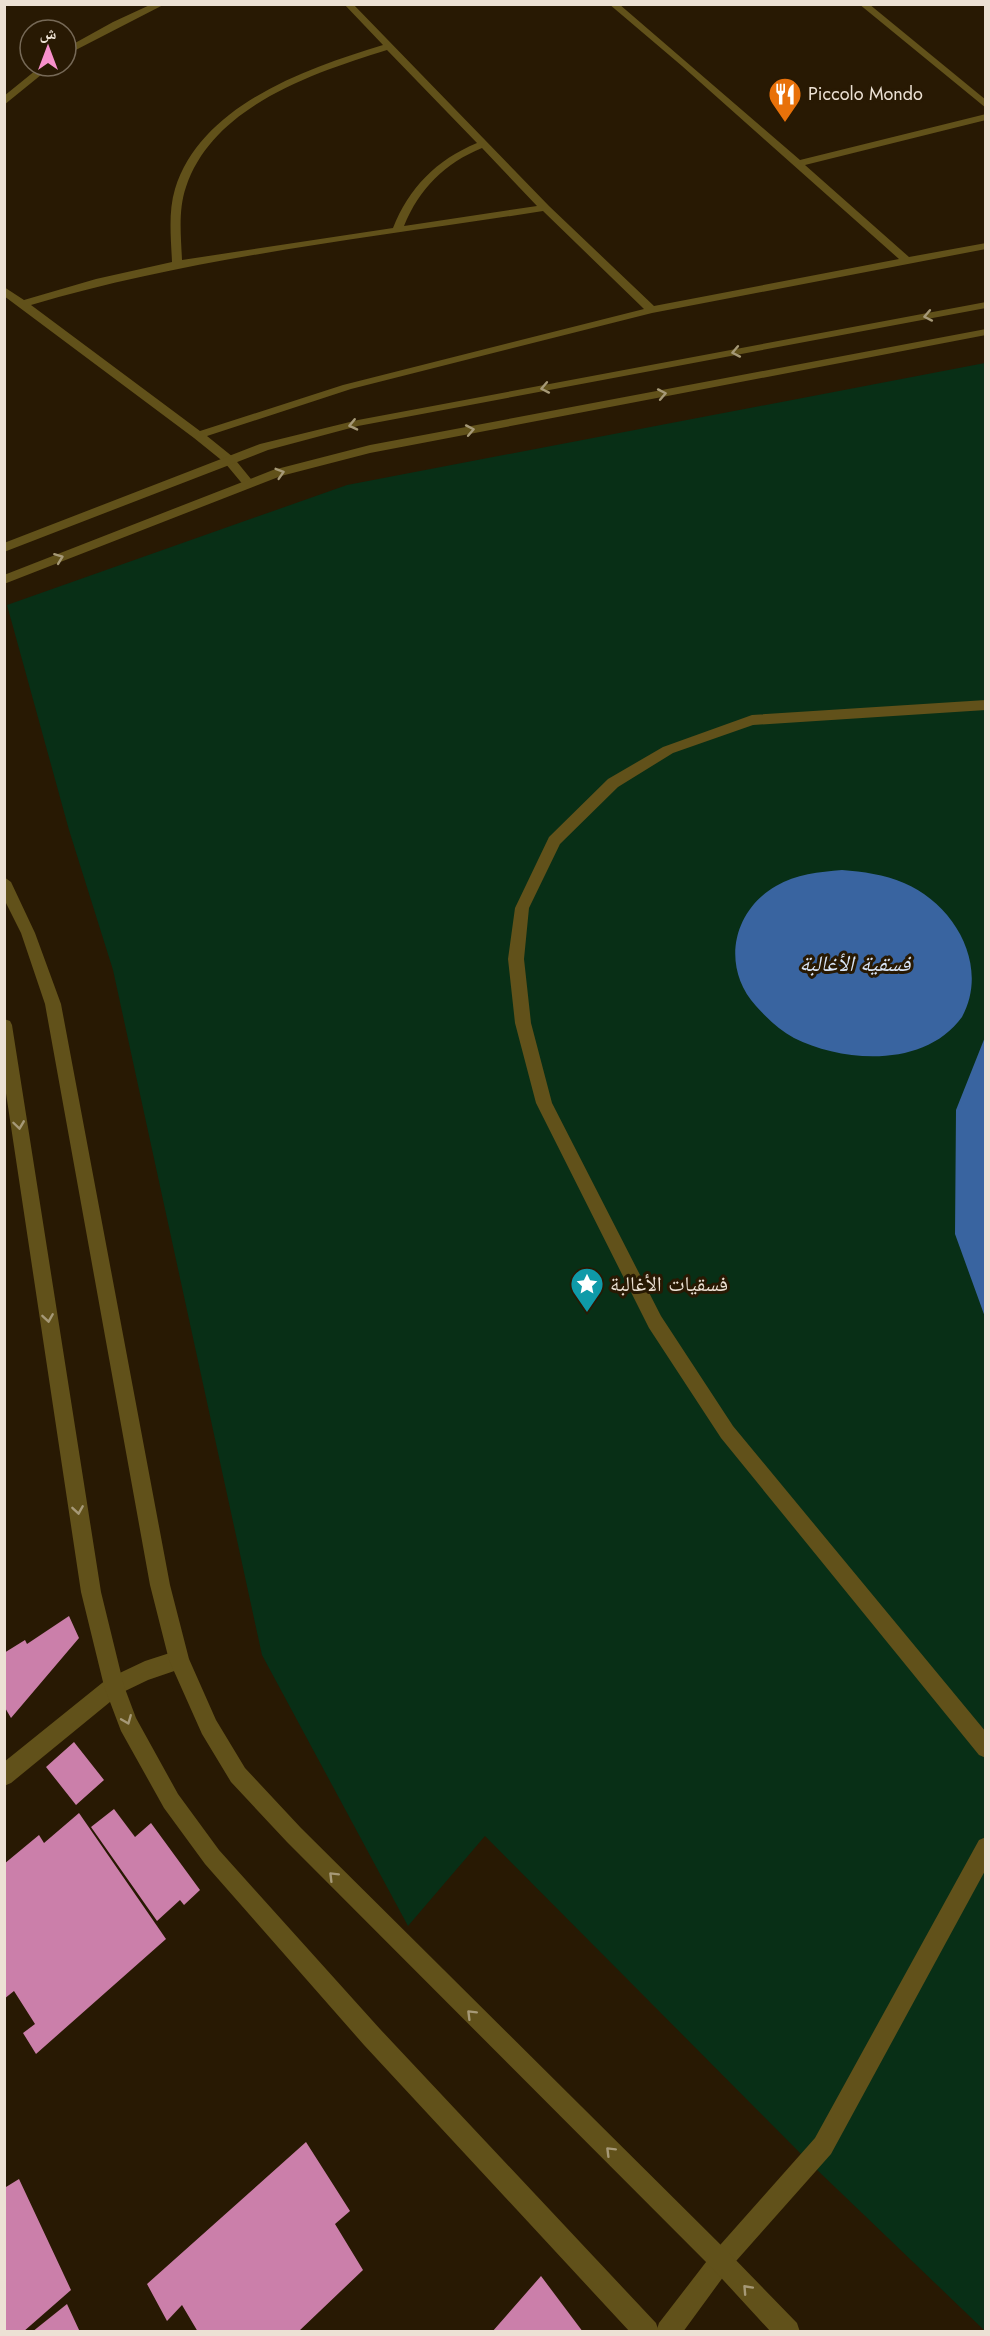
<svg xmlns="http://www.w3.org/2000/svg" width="990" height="2336" viewBox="0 0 990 2336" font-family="Jost,'Noto Naskh Arabic',sans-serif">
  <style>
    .green { fill: #082f16 }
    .water { fill: #3964a0 }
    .building { fill: #cb7faa }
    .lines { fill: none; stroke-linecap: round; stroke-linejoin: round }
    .service { fill: #61511a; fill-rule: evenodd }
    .minor { fill: #61511a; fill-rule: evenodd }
    .tertiary { fill: #61511a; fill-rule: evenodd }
    .oneway { stroke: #a69977 }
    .labels { text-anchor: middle; stroke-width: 6; stroke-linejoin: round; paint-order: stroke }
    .far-poi-label { font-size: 18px; fill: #ece1d4; stroke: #281903; text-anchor: start }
    .poi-label { font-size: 21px; fill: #ece1d4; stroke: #281903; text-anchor: start }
    .water-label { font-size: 22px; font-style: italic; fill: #d9e5f7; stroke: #281903 }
  </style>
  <rect width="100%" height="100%" fill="#281903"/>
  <!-- green -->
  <path class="green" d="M985,363v1968l-172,-165 -328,-330 -77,90 -146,-271 -149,-685 -44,-140 -62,-225 340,-120z"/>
  <!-- water -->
  <path class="water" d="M842,870c21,2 42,4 62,13 50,21 86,82 58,134 -37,51 -118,46 -168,21 -15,-8 -27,-20 -38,-32 -35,-38 -24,-95 20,-120 20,-12 43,-14 66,-16z
    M985,1037v280l-30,-83 1,-124z"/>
  <!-- building -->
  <path class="building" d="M69,1616l10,22 -68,80 -7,-12v-53l21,-13 2,4z
    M74,1742l30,38 -28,25 -30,-38z
    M114,1809l21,28 16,-14 49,67 -16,15 -4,-5 -23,21 -66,-94z
    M79,1813l87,126 -130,115 -13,-21 12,-9 -21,-33 -10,8v-135l35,-29 5,8z
    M306,2142l44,69 -15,13 28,46 -65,62h-100l-16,-27 -15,16 -20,-37z
    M19,2179l52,111 -48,42h-19v-149l2,4z
    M541,2276l42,56h-91z
    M67,2304l13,28h-48z"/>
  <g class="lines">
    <!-- service -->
    <path class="service" d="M986,700v10l-233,15 -80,28 -55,34 -58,57 -31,64 -5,51 7,64 21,80 109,213 72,110 253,306v26l-7,-3 -258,-317 -72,-110 -113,-225 -21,-80 -7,-64 7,-51 34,-71 59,-58 55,-32 89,-32z
      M986,1837v32l-155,285 -102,115 -46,63h-27l3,-9 54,-70 102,-115 164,-298z"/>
    <!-- minor -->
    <path class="minor" d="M152,4h13l-99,51v-7l47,-26z
      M344,4h9l196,202 105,100 245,-47 -217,-193 -73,-62h10l181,156 186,-46v6l-181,45 104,92 77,-14v6l-334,64 -301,76 -144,47 26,21 22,27 -6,4 -4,-1 -20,-24 -31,-25 -190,-142v-9l20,13 72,-21 76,-17c-1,-24 -4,-50 3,-73 26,-84 132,-121 208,-144zM387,50l90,93c-41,17 -68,45 -84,85l-211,32c-1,-24 -4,-50 4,-73 27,-81 127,-114 201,-137zM482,148l55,58 -133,20c15,-37 41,-63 78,-78zM543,211l101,98 -301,76 -143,46 -169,-126c166,-49 340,-67 512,-94z
      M859,4h10l117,96v8z
      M41,66h11l-48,39v-9z
      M179,1650l7,3 3,7 -3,7 -38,13 -27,13 -110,90 -7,3v-24l103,-83 38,-18z"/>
    <!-- tertiary -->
    <path class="tertiary" d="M986,302v6l-628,118 -90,24 -264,102v-9l256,-99 98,-24z
      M986,329v6l-616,118 -89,23 -277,108v-9l269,-105 97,-25z
      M4,877l7,5 24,51 26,71 109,581 19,74 27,61 29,48 56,60 428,425 68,70 3,9h-29l-58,-63 -426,-427 -56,-60 -29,-48 -33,-74 -19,-75 -105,-581 -24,-71 -17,-34z
      M4,1019l6,2 2,4 89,567 23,94 12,32 42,76 41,56 161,179 276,294 3,9h-29l-266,-287 -159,-181 -41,-56 -43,-77 -17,-45 -23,-94 -77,-512z"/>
  </g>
  <!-- one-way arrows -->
  <defs><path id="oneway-chevron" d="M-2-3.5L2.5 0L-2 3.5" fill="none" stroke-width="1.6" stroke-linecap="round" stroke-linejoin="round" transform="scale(1.5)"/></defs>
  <g class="oneway">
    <use href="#oneway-chevron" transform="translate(928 316) rotate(169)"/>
    <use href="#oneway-chevron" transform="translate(736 352) rotate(169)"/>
    <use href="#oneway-chevron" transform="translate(545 388) rotate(169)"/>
    <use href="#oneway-chevron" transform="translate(662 394) rotate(-11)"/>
    <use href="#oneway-chevron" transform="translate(353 425) rotate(167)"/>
    <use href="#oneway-chevron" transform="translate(470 430) rotate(-11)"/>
    <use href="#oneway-chevron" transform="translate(280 473) rotate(-17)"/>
    <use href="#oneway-chevron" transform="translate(59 558) rotate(-21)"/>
    <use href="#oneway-chevron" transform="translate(19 1125) rotate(82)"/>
    <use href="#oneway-chevron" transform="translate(48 1318) rotate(81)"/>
    <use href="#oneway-chevron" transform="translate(78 1510) rotate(81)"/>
    <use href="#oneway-chevron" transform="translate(127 1720) rotate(68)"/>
    <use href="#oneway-chevron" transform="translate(333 1876) rotate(-135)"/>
    <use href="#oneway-chevron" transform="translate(471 2014) rotate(-135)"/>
    <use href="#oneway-chevron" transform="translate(610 2151) rotate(-135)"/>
    <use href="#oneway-chevron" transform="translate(747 2289) rotate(-133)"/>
  </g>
  <!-- icons -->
  <defs>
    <symbol id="restaurant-pin" viewBox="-11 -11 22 30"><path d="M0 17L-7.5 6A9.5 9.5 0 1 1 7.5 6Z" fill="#e8710a" stroke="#281903"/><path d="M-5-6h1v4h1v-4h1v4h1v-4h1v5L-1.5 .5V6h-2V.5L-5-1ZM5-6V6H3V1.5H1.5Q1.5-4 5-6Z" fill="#fff"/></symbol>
    <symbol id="sight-pin" viewBox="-11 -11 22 30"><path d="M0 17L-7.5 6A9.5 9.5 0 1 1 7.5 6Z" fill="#0f9aa8" stroke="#281903"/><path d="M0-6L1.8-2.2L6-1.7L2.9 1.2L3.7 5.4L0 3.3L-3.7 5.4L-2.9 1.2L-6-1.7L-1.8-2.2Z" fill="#fff"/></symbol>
  </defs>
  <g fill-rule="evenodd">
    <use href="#restaurant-pin" x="766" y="75" width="38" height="52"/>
    <use href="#sight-pin" x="568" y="1265" width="38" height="52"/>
  </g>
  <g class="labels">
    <!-- far-poi labels -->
    <g class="far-poi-label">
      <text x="808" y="100">Piccolo Mondo</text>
    </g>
    <!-- poi labels -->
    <g class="poi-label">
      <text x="610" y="1291">فسقيات الأغالبة</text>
    </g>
    <!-- water labels -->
    <g class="water-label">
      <text x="855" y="971">فسقية الأغالبة</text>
    </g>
  </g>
  <!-- border -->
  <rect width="990" height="2336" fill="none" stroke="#ece1d4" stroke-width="12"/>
  <!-- north arrow -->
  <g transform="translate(48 48)"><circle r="28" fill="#281903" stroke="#766957" stroke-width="1.5"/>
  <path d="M0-4.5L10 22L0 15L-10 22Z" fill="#f890cc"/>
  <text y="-9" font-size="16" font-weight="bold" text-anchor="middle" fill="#ece1d4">ش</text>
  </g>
</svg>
